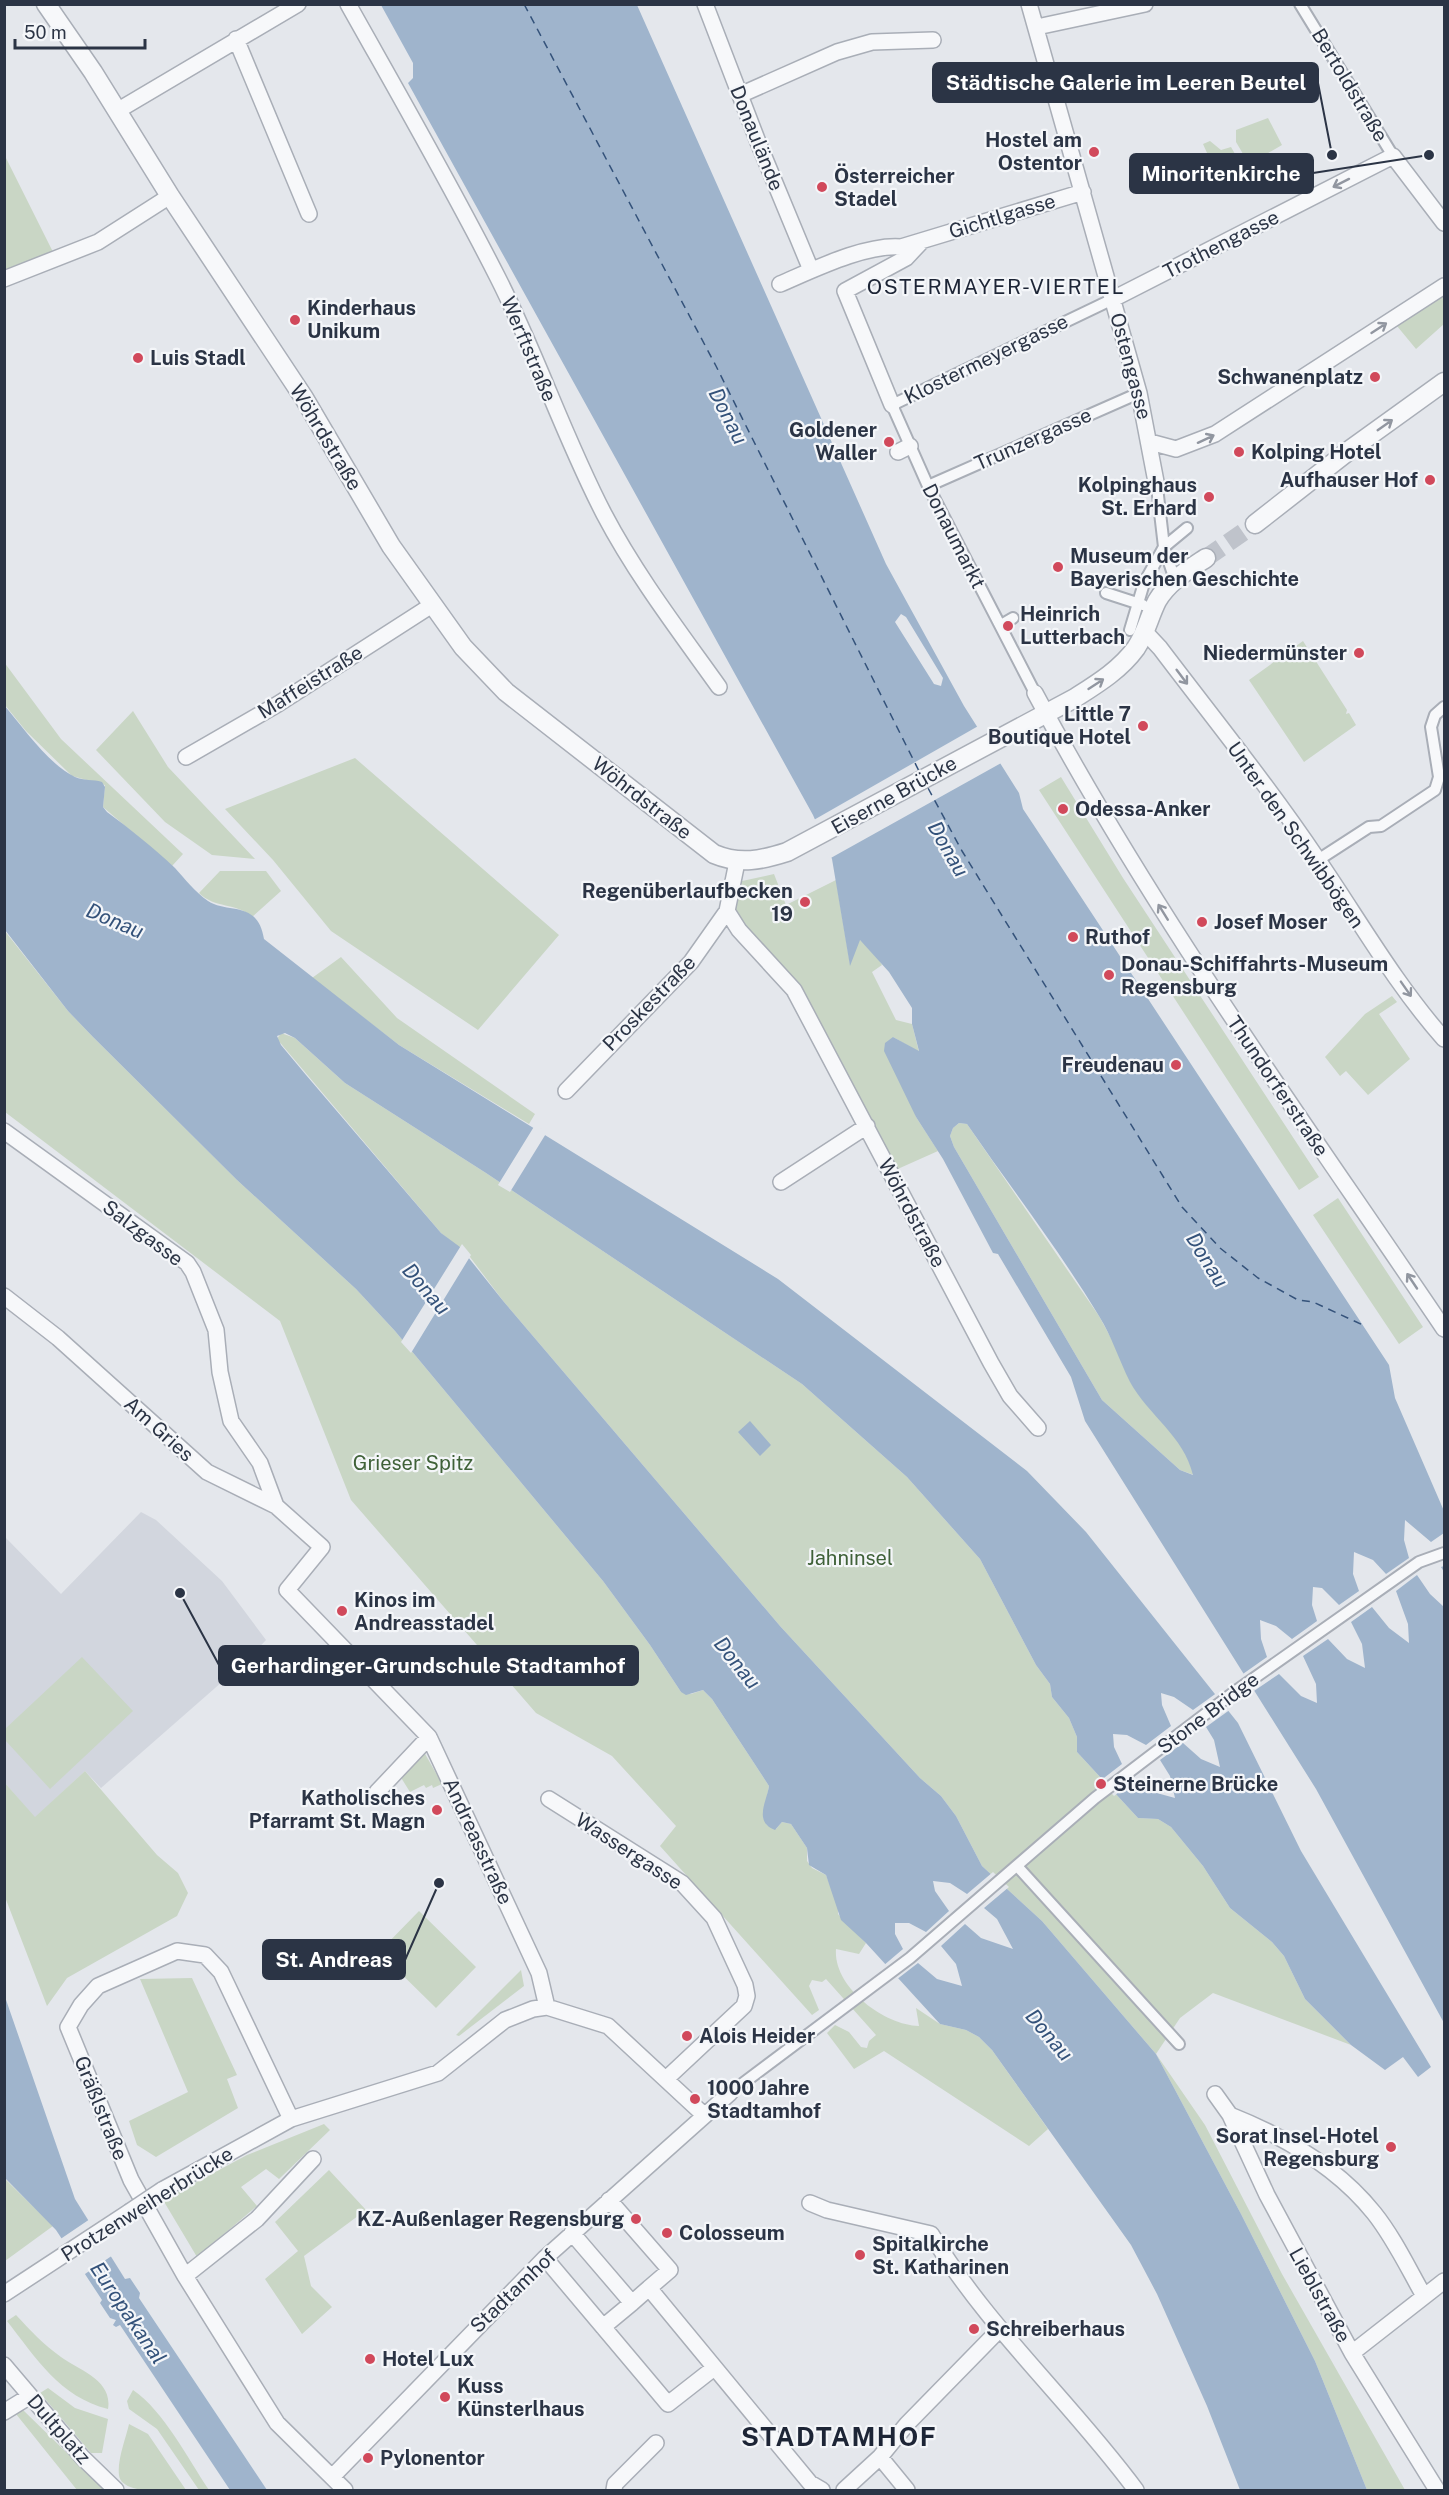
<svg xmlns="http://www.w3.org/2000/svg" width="1449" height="2495" viewBox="0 0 1449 2495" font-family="'Public Sans',sans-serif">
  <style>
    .built { fill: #d2d6de }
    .green { fill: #c9d6c5 }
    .water { fill: #9fb4cc; fill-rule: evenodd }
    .pier { fill: #e4e7ec }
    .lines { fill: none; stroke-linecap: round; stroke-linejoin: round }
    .ferry { stroke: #34527a; stroke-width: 1.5; stroke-dasharray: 8 6; stroke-linecap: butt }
    .tertiary-tunnel { stroke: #bfc3cb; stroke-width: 18; stroke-dasharray: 18 9; stroke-linecap: butt }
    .pedestrian-casing { stroke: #a9aeb7; stroke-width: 14 }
    .minor-casing { stroke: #a9aeb7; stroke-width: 18 }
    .tertiary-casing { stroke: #a9aeb7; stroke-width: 21 }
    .pedestrian { stroke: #f7f8fa; stroke-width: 10 }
    .minor { stroke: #f7f8fa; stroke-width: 15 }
    .tertiary { stroke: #f7f8fa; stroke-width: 18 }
    .minor-bridge-casing { stroke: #a9aeb7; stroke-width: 18; stroke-linecap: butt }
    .minor-bridge { stroke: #f7f8fa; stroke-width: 15 }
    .oneway { stroke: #9196a0 }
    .poi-dot { fill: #d1495b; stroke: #f4f6f9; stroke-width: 2 }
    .labels { text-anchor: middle; stroke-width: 4.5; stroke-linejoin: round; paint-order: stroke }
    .street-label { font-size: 20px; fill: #2b3445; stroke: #f4f6f9 }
    .poi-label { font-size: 20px; font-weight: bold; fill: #2b3445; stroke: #f4f6f9; text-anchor: start }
    .park-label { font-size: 20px; fill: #3f6138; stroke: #f4f6f9 }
    .neighbourhood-label { font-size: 21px; letter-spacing: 1.5px; fill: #1d2536; stroke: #f4f6f9 }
    .water-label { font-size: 21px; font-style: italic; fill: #34527a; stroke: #f4f6f9 }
    .district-label { font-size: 26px; font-weight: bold; letter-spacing: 1.5px; fill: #1d2536; stroke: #f4f6f9 }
    .leader { fill: none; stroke: #2b3445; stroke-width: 2 }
    .callout-dot { fill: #2b3445; stroke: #f4f6f9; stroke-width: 2 }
    .callout { fill: #2b3445; stroke: #2b3445; stroke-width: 2 }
    .callout-label { font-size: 21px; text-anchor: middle; font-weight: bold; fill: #fff }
  </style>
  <rect width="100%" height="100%" fill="#e4e7ec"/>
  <!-- built -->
  <path class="built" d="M141,1512l15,8 66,61 44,59 -19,20 -146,128 -16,-17 -50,47 -30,-35 -1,-247 57,58z"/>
  <!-- green -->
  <path class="green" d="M1268,118l14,27 -33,19 -13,-22v-12z
    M1210,141l11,9 10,-3 12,21 -23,14 -17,-38z
    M4,154l49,98 -48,18 -1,-1z
    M1444,295v29l-28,25 -19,-23z
    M1303,641l44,69 -1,4 3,-1 7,12 -52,37 -55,-82z
    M4,662l57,77 122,115 -11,12 -69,-59 2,-22 -33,-9 -46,-45 -21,-26z
    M133,711l35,56 87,92 -43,-4 -47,-33 -69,-72z
    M355,758l204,177 -81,95 -147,-99 -58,-71 -48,-51z
    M1061,777l62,101 196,299 -20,13 -260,-400z
    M220,871h46l15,20 -29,26c-16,-15 -37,-8 -53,-24z
    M774,874l12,31 50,-25 14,84 9,-25 16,14 7,12 -10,7 24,48 16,4 7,28 -26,-15 23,80 22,34 -47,21 -97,-182 -67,-79 6,-28z
    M4,930l64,81 25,26 144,143 119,109 39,42 208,250 47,64 31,47 10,2 12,-4 9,9 57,87 -6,31 4,8 9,4 6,-7 9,2 16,24v13l5,7 14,7 12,31v8l28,29 -7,11 -23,-5c-3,38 48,76 83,77l-3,-18 24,16 26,6 13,7 13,13 56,79 -19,17 -145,-95 -30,18 -27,-36 8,-8 14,7 12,15 6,1 2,-7 7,-6 -50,-56 -4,3 -10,-2 -3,6 10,24 -7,5 -152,-169 16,-20 -64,-70 -76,-43 -185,-213 -71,-179 -275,-209z
    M341,957l56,61 138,96 -6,10 -130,-79 -87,-67z
    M1392,996l5,6 -18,12 31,45 -42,36 -22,-24 -6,5 -15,-19 40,-43z
    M281,1033l14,5 50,45 141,90 316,211 105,93 73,82 56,106 14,19 2,13 17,21 8,19v15l61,66 20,1 13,8 32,39 27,42 42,34 12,14 21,43 46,46 -138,-52 -33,25 -24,36 49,71 77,149 123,216h-38l-52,-129 -74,-147 -85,-160 -114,-133 -60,-55 -26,-50 -15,-20 -21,-18 -140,-152 -276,-324 -34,-45 -29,-24 -164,-194z
    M959,1123l8,1 132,192 19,35 13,32 44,53 13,22 6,17 -14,-5 -78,-70 -148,-253 -4,-11 3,-8z
    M1338,1198l85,129 -24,17 -86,-129z
    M82,1657l51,54 -83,78 -45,-49v-11z
    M424,1752l18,32 -9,4 -1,-3 -6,3 -2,-3 -14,7 -10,-16z
    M85,1771l72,84 21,18 10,20 -11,23 -110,62 -20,28 -42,-109v-114l30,34z
    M419,1911l57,56 -40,41 -57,-56z
    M521,1970l3,16 -65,50 -3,-1z
    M192,1978l45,97 -10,4 11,29 -82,49 -19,-12 -8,-24 59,-29 -48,-113z
    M324,2124l6,6 -51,49 -13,-10 -25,18 16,19 -60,51 -34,-57 84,-45z
    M329,2170l37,40 -62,46 7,30 21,21 -30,27 -37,-55 33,-28 -23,-29z
    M4,2178l49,48 -48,35h-1z
    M16,2315c14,15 28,30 45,42 18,13 52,23 47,52 -48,-12 -72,-51 -101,-88z
    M48,2388l27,20 33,11 -6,34h-11l-51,-60z
    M133,2390c31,21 55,69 76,100h-10l-42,-61 -28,-20 -2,-8z
    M23,2410l82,80h-28l-61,-76z
    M129,2424l19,10 38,56c-18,1 -65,5 -67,-15 -2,-15 7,-37 10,-51z"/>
  <!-- water -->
  <path class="water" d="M381,5h256l249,559 78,142 55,87 4,16 10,15 356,541 6,33 49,113v512l-128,-234 -231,-368 -14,-44 -73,-123 -5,-1 -50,-94 -27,-42 -32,-66 1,-8 8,-6 26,14 -7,-27v-16l-23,-36 -29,-32 -10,26 -18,-107 -19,-44 -405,-732 5,-5v-15zM959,1123l8,1c44,64 92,126 132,192 13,21 20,44 31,66 18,33 54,54 63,93l-13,-5 -78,-70 -148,-253 -4,-11 3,-8z
    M4,705c19,22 44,59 71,72 9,4 18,2 27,5l3,5 -2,20 4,5c23,17 47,36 68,56 10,11 20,24 33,33 20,13 50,-1 56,38l135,106 379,234 249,192 59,61 152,191 63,128 130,216 -13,10 -15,-20 -18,13 -34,-25 -46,-46 -21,-43 -12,-14 -42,-34 -27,-42 -32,-39 -13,-8 -20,-1 -61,-66v-15l-8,-19 -17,-21 -2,-13 -14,-19 -56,-106 -73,-82 -105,-93 -316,-211 -141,-90 -50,-45 -10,-5 -8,3 4,9 25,30 135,158 19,14 44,55 276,324 140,152 21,18 15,20 26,50 60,55 114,133 85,160 74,147 52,129h-127l-33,-84 -50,-112 -26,-49 -139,-195 -13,-13 -13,-7 -26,-6 -74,-81 -25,-23 -15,-45 -17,-10 -2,-17 -16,-24 -9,-2 -7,8c-22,-8 -8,-29 -6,-44l-57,-87 -9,-9 -17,5 -5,-3 -31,-47 -47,-64 -208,-250 -39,-42 -119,-109 -144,-143 -25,-26 -63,-81z
    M750,1421l21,24 -11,11 -22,-24z
    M4,1994l71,205 50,80 5,-1 10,15 -1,5 128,192h-37l-110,-165 -4,2 -3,-2 3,-5 -6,-2 -10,-15 2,-3 -46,-70 -51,-52z"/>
  <!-- pier -->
  <path class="pier" d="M901,614l5,3 37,61 -2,8 -7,-2 -39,-62z
    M980,725l23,37 -174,97 -17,-38z
    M535,1125l12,7 -37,60 -12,-7z
    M462,1244l9,11 -60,98 -10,-11z
    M1405,1520l26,22 13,-9v33l-3,1 3,5v35l-14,-13 -13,-19 -21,16 12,33 1,19 -20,-15 -17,-21 -21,15 11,22 3,24 -18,-9 -19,-20 -25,17 13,28 1,19 -16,-7 -22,-22 -28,19 -11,-17 27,-19 -6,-18 -1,-19 16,6 16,13 25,-18 -5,-16 1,-18 9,1 17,17 20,-14 -6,-17 1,-22 19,8 13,14 23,-16 -5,-18z
    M1218,1692l13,17 -25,18 8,13 6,27 -19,-8 -18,-16 -23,17 10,16 5,22 -22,-6 -17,-13 -22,17 -14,-15 22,-17 -8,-17 -1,-13 14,1 19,10 25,-19 -9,-21 -1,-12 13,4 19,13z
    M993,1872l16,15 -25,21 13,11 16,30 -32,-11 -16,-14 -24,22 15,18 6,22 -25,-7 -19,-16 -22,17 -13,-14 20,-17 -8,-15v-11h14l17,9 23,-21 -14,-20 -2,-10 17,2 17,11z
    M90,2219l23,36 -31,21 -23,-36z"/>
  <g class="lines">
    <!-- ferry -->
    <path class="ferry" d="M524,4l192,362 204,407
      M928,788l34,63 220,356 38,41 38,30 40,22 15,2 50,23"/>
    <!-- tertiary-tunnel -->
    <path class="tertiary-tunnel" d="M1206,558l49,-34"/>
    <defs>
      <path id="pedestrian" d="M1300,4l93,152
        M928,486l211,-93
        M1157,487l7,60 11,33
        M1106,593l37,12
        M1001,625l12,-7
        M1130,630l14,-47 20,-36 23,-19
        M1035,693l-107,-207 -36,-81 221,-106
        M1318,860l51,-33 12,-1 54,-36 4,-13 -8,-50 4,-12 9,-8
        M1017,1866l162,178
        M730,2093l180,-135 185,-160 138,-105 186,-131 25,-9"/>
      <path id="minor" d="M348,4c51,91 103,181 150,274 39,77 66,159 106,236 32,61 75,117 115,173
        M705,4l53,138 53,128
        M1029,4l110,389 18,94
        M1037,27l108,-23
        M236,39l73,175
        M740,95l97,-43 35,-10 61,-2
        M117,111l181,-107
        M4,279l94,-37 72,-46
        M780,284c33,-14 85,-40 121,-37l182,-55
        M1113,299l280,-143 51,67
        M892,405l-47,-114 61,-33 16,-17
        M1150,442l26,7 39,-15 229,-148
        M898,452l12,-6
        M1145,632l15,16c53,70 109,139 158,212 41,60 78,125 126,179
        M1035,693c119,223 268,427 409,636
        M186,757l92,-53 154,-99
        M737,862l-10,49 12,19 55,60 197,373 19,33 28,32
        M566,1091l125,-129 36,-51
        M4,1131l183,132 6,9 23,58 4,42 11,49 29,42 16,43
        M781,1182l86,-56
        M4,1296l54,42 149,134 69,34 46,41 -35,43 142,147 110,236 8,34
        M377,1792l52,-55
        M549,1799l133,84 32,35 31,67 2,11 -3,10 -78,73
        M1215,2094l15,21 37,80 85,158 85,137
        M1230,2115c53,21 108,53 144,98 20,25 34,55 50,83
        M291,2119l-70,-147 -16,-17 -28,-4 -79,35 -17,19 -13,22 63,153 54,96 92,147 68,67
        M162,2190l129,-71 147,-46 67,-53 28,-11 14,-2 61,19 96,89
        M609,2200l61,70 -21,18 161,195 12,7
        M810,2203l17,7 104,24c57,94 140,168 205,256
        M572,2233l60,70 17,-15
        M545,2258l123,146 46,-36
        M185,2276l72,-57 56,-60
        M4,2294l125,-82
        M603,2327l29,-24
        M1352,2353l92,-72
        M4,2365l79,93 33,32
        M4,2412l26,-16
        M880,2457l27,33
        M332,2477l213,-219 185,-165
        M614,2490l1,-6 41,-41
        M844,2490l36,-33 27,-33 93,-95"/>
      <path id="tertiary" d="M46,4l47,68 77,124 134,202 87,148 72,101 43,45 208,162c26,11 48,6 73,-2l288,-154c22,-14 45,-28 61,-50 10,-15 13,-31 21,-47 11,-19 31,-31 49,-43
        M1255,524l96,-75 93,-67"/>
    </defs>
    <!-- pedestrian casing -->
    <use href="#pedestrian" class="pedestrian-casing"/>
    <!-- minor casing -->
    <use href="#minor" class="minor-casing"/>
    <!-- tertiary casing -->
    <use href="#tertiary" class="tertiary-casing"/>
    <!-- pedestrian -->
    <use href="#pedestrian" class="pedestrian"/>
    <!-- minor -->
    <use href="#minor" class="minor"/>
    <!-- tertiary -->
    <use href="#tertiary" class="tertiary"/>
    <defs>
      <path id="minor-bridge" d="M129,2212l33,-22"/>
    </defs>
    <!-- minor-bridge casing -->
    <use href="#minor-bridge" class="minor-bridge-casing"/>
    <!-- minor-bridge -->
    <use href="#minor-bridge" class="minor-bridge"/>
  </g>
  <!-- one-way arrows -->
  <defs><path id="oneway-shaft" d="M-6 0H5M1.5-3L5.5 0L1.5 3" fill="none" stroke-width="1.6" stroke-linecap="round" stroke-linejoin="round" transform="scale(1.5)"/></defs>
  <g class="oneway">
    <use href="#oneway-shaft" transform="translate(1341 183) rotate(153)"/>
    <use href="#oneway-shaft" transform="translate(1379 328) rotate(-33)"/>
    <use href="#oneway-shaft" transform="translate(1385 425) rotate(-35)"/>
    <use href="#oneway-shaft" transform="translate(1206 439) rotate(-25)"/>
    <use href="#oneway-shaft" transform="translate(1182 677) rotate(53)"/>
    <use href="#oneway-shaft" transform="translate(1096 684) rotate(-33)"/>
    <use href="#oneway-shaft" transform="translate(1163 912) rotate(-122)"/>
    <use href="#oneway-shaft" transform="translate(1406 989) rotate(55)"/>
    <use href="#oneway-shaft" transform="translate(1412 1281) rotate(-124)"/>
  </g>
  <!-- markers -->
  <g class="poi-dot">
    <circle cx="1094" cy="152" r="6"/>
    <circle cx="822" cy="187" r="6"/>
    <circle cx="295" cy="320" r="6"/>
    <circle cx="138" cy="358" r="6"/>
    <circle cx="1375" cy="377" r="6"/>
    <circle cx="889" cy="442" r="6"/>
    <circle cx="1239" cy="452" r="6"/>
    <circle cx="1430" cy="480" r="6"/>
    <circle cx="1209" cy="497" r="6"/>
    <circle cx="1058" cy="567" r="6"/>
    <circle cx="1008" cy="626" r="6"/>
    <circle cx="1359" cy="653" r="6"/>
    <circle cx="1143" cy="726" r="6"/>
    <circle cx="1063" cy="809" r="6"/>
    <circle cx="805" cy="902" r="6"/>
    <circle cx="1202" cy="922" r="6"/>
    <circle cx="1073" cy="937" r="6"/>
    <circle cx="1109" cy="975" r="6"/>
    <circle cx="1176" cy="1065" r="6"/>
    <circle cx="342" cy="1611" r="6"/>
    <circle cx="1101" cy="1784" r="6"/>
    <circle cx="437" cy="1810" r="6"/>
    <circle cx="687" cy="2036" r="6"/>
    <circle cx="695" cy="2099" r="6"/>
    <circle cx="1391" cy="2147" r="6"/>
    <circle cx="636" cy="2219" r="6"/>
    <circle cx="667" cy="2233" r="6"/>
    <circle cx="860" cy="2255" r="6"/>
    <circle cx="974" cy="2329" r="6"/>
    <circle cx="370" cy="2359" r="6"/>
    <circle cx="445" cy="2397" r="6"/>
    <circle cx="368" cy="2458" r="6"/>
  </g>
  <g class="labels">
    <!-- street labels -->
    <g class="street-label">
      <text transform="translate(1350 85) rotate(59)" y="7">Bertoldstraße</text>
      <text transform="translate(757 138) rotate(68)" y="7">Donaulände</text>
      <text transform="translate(1002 216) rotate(-17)" y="7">Gichtlgasse</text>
      <text transform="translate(1221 244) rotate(-27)" y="7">Trothengasse</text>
      <text transform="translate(529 349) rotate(67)" y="7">Werftstraße</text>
      <text transform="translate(986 359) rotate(-26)" y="7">Klostermeyergasse</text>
      <text transform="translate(1131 366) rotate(75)" y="7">Ostengasse</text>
      <text transform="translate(326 437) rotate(59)" y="7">Wöhrdstraße</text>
      <text transform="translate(1033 439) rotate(-24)" y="7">Trunzergasse</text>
      <text transform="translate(954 536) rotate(63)" y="7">Donaumarkt</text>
      <text transform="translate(310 682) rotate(-32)" y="7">Maffeistraße</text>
      <text transform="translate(894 795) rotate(-29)" y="7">Eiserne Brücke</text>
      <text transform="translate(642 798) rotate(38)" y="7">Wöhrdstraße</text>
      <text transform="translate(1296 835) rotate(55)" y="7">Unter den Schwibbögen</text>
      <text transform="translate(649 1003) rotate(-46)" y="7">Proskestraße</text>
      <text transform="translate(1278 1086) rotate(56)" y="7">Thundorferstraße</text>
      <text transform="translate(912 1213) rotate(62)" y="7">Wöhrdstraße</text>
      <text transform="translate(143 1233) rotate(37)" y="7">Salzgasse</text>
      <text transform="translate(159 1429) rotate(42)" y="7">Am Gries</text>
      <text transform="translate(1208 1713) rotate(-37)" y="7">Stone Bridge</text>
      <text transform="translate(478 1841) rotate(65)" y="7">Andreasstraße</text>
      <text transform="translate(629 1851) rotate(33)" y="7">Wassergasse</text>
      <text transform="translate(101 2108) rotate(68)" y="7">Gräßlstraße</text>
      <text transform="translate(147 2204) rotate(-32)" y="7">Protzenweiherbrücke</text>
      <text transform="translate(513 2291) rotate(-44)" y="7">Stadtamhof</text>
      <text transform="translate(1320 2295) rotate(61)" y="7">Lieblstraße</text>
      <text transform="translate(59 2429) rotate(49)" y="7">Dultplatz</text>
    </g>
    <!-- poi labels -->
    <g class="poi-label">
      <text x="1082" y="147" text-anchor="end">Hostel am<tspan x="1082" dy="23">Ostentor</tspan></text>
      <text x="834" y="183">Österreicher<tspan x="834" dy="23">Stadel</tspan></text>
      <text x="307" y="315">Kinderhaus<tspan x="307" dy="23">Unikum</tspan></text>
      <text x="150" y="365">Luis Stadl</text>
      <text x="1363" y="384" text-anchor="end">Schwanenplatz</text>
      <text x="877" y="437" text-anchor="end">Goldener<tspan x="877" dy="23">Waller</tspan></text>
      <text x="1251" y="459">Kolping Hotel</text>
      <text x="1418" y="487" text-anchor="end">Aufhauser Hof</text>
      <text x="1197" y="492" text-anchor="end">Kolpinghaus<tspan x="1197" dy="23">St. Erhard</tspan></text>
      <text x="1070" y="563">Museum der<tspan x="1070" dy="23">Bayerischen Geschichte</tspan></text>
      <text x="1020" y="621">Heinrich<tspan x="1020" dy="23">Lutterbach</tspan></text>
      <text x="1347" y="660" text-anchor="end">Niedermünster</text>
      <text x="1131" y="721" text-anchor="end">Little 7<tspan x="1131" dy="23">Boutique Hotel</tspan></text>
      <text x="1075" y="816">Odessa-Anker</text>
      <text x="793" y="898" text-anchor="end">Regenüberlaufbecken<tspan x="793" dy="23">19</tspan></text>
      <text x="1214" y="929">Josef Moser</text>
      <text x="1085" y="944">Ruthof</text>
      <text x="1121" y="971">Donau-Schiffahrts-Museum<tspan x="1121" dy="23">Regensburg</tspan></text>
      <text x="1164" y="1072" text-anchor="end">Freudenau</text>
      <text x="354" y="1607">Kinos im<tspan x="354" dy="23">Andreasstadel</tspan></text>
      <text x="1113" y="1791">Steinerne Brücke</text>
      <text x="425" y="1805" text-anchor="end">Katholisches<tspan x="425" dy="23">Pfarramt St. Magn</tspan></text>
      <text x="699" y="2043">Alois Heider</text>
      <text x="707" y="2095">1000 Jahre<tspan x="707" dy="23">Stadtamhof</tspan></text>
      <text x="1379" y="2143" text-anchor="end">Sorat Insel-Hotel<tspan x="1379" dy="23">Regensburg</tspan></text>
      <text x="624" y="2226" text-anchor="end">KZ-Außenlager Regensburg</text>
      <text x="679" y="2240">Colosseum</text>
      <text x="872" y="2251">Spitalkirche<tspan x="872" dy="23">St. Katharinen</tspan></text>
      <text x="986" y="2336">Schreiberhaus</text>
      <text x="382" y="2366">Hotel Lux</text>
      <text x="457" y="2393">Kuss<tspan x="457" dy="23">Künsterlhaus</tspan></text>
      <text x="380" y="2465">Pylonentor</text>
    </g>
    <!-- park labels -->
    <g class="park-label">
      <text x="413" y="1470">Grieser Spitz</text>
      <text x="850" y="1565">Jahninsel</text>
    </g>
    <!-- neighbourhood labels -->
    <g class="neighbourhood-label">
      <text x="996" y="294">OSTERMAYER-VIERTEL</text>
    </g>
    <!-- water labels -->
    <g class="water-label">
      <text transform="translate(728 416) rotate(63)" y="7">Donau</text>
      <text transform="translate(948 849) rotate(60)" y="7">Donau</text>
      <text transform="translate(115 921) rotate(23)" y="7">Donau</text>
      <text transform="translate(1207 1260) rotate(58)" y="7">Donau</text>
      <text transform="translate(426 1289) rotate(49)" y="7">Donau</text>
      <text transform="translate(737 1663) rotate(51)" y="7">Donau</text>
      <text transform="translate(1049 2035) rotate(50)" y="7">Donau</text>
      <text transform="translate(128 2313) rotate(56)" y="7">Europakanal</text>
    </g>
    <!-- district labels -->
    <g class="district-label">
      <text x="839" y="2446">STADTAMHOF</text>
    </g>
  </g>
  <!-- callouts -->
  <path class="leader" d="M1332 155L1318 83M1429 155L1313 173M180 1593L219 1665M439 1883L405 1960"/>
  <g class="callout-dot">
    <circle cx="1332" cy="155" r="6"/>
    <circle cx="1429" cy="155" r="6"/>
    <circle cx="180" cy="1593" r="6"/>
    <circle cx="439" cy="1883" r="6"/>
  </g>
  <g class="callout">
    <rect x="933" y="63" width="385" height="39" rx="6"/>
    <rect x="1130" y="154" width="183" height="39" rx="6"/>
    <rect x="219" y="1646" width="419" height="39" rx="6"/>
    <rect x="263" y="1940" width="142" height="39" rx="6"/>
  </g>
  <g class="callout-label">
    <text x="1126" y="90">Städtische Galerie im Leeren Beutel</text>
    <text x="1221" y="181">Minoritenkirche</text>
    <text x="428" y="1673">Gerhardinger-Grundschule Stadtamhof</text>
    <text x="334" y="1967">St. Andreas</text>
  </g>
  <!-- border -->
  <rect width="1449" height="2495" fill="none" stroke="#2b3445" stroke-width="12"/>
  <!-- scale -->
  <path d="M15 39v9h130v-9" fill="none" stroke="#2b3445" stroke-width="3"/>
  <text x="24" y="39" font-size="18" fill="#2b3445" stroke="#f4f6f9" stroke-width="4.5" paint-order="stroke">50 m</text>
</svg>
